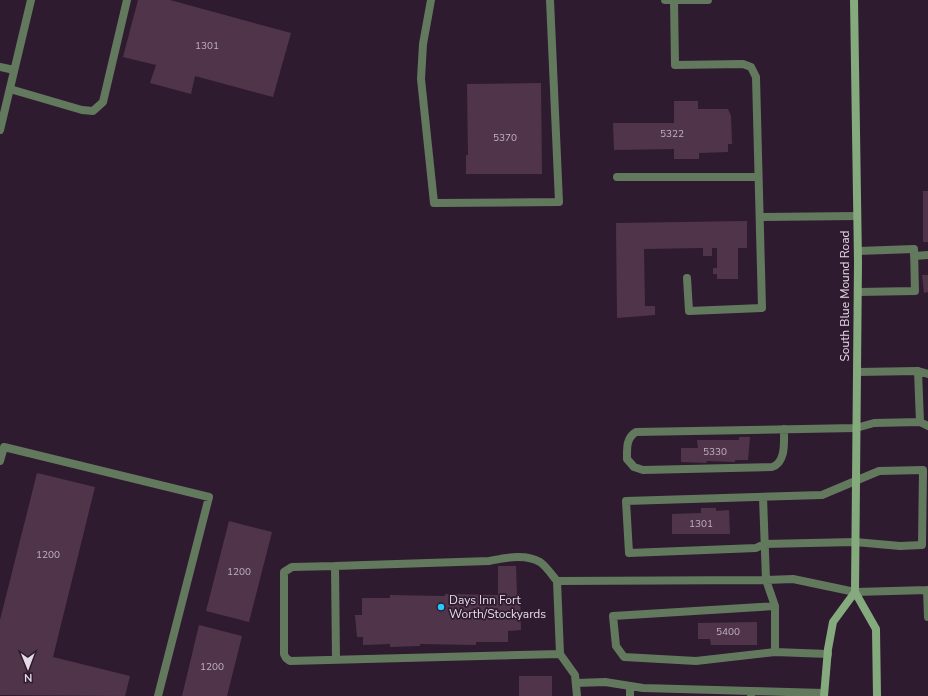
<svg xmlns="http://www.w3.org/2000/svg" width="928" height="696" viewBox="0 0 928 696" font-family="'Nunito Sans',sans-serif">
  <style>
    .building { fill: #50354a }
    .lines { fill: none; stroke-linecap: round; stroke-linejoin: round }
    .service { stroke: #62795d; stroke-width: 8 }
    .minor { stroke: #62795d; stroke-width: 8 }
    .tertiary { stroke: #62795d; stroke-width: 8 }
    .secondary { stroke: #85aa7e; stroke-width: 8 }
    .poi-dot { fill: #25c9fe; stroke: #2e1b2f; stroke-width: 1.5 }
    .labels { text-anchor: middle; stroke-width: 3.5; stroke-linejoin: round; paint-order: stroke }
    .number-label { font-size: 10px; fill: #c0b0bf }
    .street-label { font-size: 12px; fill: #e6d9e6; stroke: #2e1b2f }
    .poi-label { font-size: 12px; fill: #e6d9e6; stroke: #2e1b2f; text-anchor: start }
  </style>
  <rect width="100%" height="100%" fill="#2e1b2f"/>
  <!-- building -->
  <path class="building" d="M138,0h32l121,33 -18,64 -78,-21 -4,18 -41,-11 6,-18 -33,-8z
    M541,83l1,91h-76v-19h2l-1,-71z
    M674,101h24v8h30l3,7 1,28h-4v8l-29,1v6h-25v-10l-60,1 -1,-27h61z
    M923,191h5v51h-5z
    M747,221v27h-9v31h-21v-5h-4v-6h4v-20h-5v8h-9v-8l-59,1 1,57h10v9l-38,3 -1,-95z
    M922,275h6v17l-4,1z
    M739,437h11l-2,23h-13v2l-28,-1 -1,2 -25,-1v-14h17l-1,-8h42z
    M37,473l58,14 -42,170 77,19 -5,20 -125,-1v-75z
    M701,508h15v3l13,-1 1,24h-58v-20l29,-1z
    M229,521l43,11 -23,90 -43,-11z
    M498,566h18l1,28h3l1,36 -13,1v11h-32v3l-56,-1v2l-30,1v-3l-27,1v-8h-6l-2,-22h7v-17h28v-3l55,1v-2l53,1z
    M757,622v23h-46l-1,-6h-12v-16z
    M199,625l43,11 -15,60h-45z
    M519,676h33v20h-33z"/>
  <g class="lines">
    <!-- service -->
    <path class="service" d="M431,0l-8,44 -2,35 13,124 125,-1 -9,-202
      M674,0l1,65 68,-1 8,3 5,10 6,231 -73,3 -2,-33
      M0,67l14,3
      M10,89l72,21 11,1 10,-9 24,-102
      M617,177h141
      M760,217l97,-1
      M914,256l14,-1
      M858,292l57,-1 -1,-42 -56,2
      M918,371l10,3
      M920,422l8,4
      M784,429c0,13 2,34 -12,38l-129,3 -9,-3 -7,-8c0,-11 -1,-21 9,-27l220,-4 18,-5 46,-1 -2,-51 -61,1
      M0,461l4,-14 205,50 -51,199
      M923,470l-1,75 -22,1 -45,-4 -91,2 -8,4 -127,5 -3,-52 196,-6 57,-24z
      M763,497l3,83 9,26v46
      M335,566l-43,1 -8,5v82l2,4 4,3 270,-7
      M927,590l1,27
      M775,606l-162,10 3,30 8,11 72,4 79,-9 53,2
      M336,660l-1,-94 154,-5c16,-3 36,-8 51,1 6,4 12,13 17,19
      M576,683l29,-1 38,6 108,3
      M630,686v10
      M751,695v-4l73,2
      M577,696l-2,-21 -15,-21 -3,-73 209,-1 27,-1 62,13 73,-2"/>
    <!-- minor -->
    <path class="minor" d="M665,0h43"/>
    <!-- tertiary -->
    <path class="tertiary" d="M0,130l31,-130"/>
    <!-- secondary -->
    <path class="secondary" d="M854,0l4,262 -3,330 21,37 1,67
      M824,696l4,-47 5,-27 22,-30"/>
  </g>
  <!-- markers -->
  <circle class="poi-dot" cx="441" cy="607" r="4"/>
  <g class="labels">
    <!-- number labels -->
    <g class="number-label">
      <text x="207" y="49">1301</text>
      <text x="672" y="137">5322</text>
      <text x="505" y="141">5370</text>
      <text x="715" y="455">5330</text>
      <text x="701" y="527">1301</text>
      <text x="48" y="558">1200</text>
      <text x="239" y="575">1200</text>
      <text x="728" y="635">5400</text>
      <text x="212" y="670">1200</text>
    </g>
    <!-- street labels -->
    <g class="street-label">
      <text transform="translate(845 296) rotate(-90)" y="4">South Blue Mound Road</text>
    </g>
    <!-- poi labels -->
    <g class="poi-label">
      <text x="449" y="604">Days Inn Fort<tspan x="449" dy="14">Worth/Stockyards</tspan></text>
    </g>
  </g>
  <!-- north arrow -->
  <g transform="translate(28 668) rotate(179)" stroke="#2e1b2f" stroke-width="3" paint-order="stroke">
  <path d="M0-3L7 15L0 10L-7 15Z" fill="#e6d9e6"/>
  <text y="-6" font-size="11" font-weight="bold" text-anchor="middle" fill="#e6d9e6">N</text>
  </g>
</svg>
